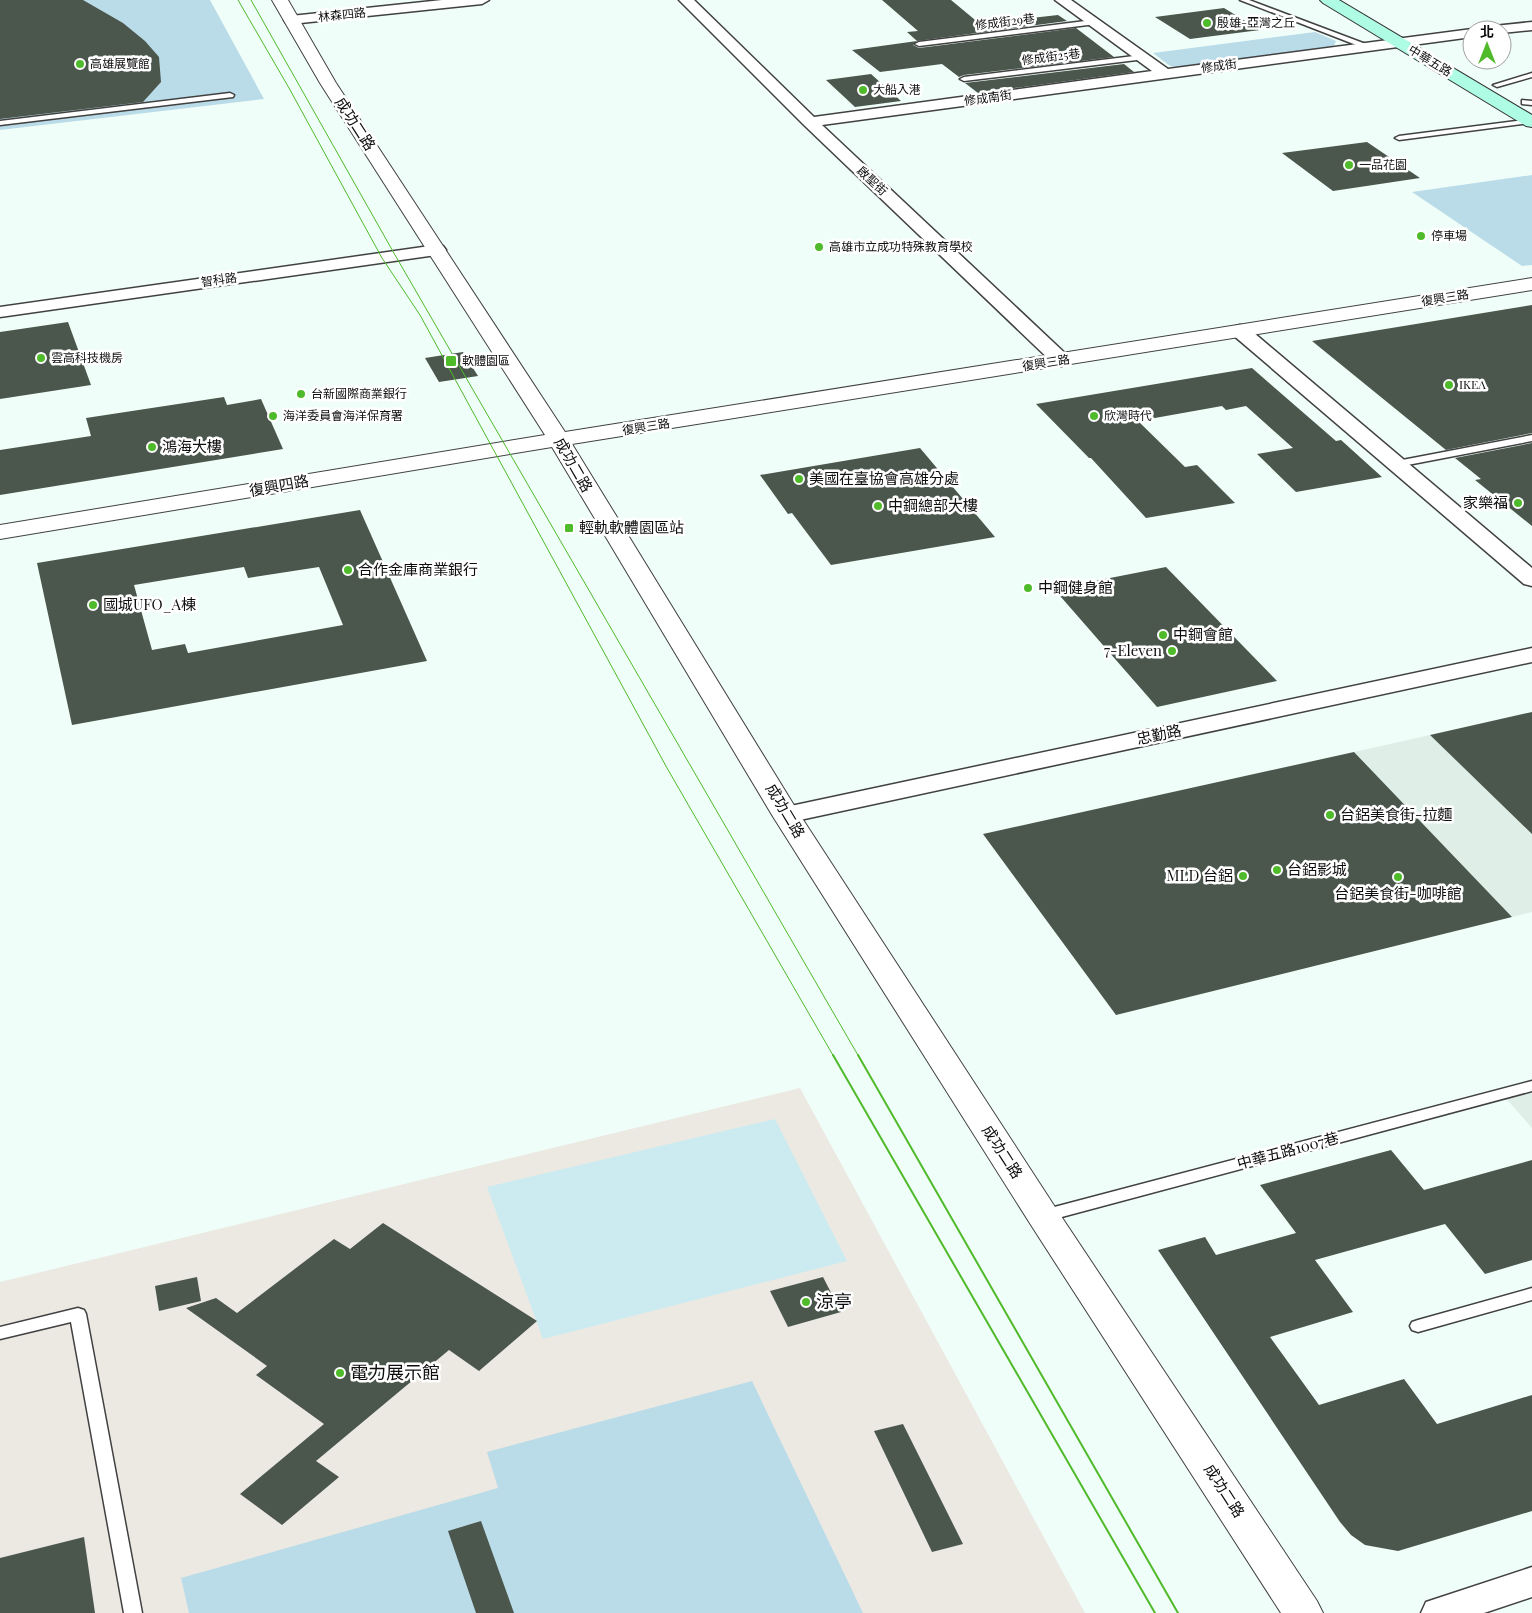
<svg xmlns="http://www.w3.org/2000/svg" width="1532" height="1613" viewBox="0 0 1532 1613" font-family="'Playfair Display','Noto Sans TC',serif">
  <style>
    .industrial { fill: #ece9e3 }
    .green { fill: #badce8 }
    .pitch { fill: #ccebf0 }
    .plaza { fill: #dfefe7 }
    .building { fill: #4b574d; fill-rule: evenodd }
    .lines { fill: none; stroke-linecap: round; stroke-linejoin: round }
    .service-casing { stroke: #414141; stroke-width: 3 }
    .minor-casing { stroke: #414141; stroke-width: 3 }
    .tertiary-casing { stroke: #414141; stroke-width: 2 }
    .secondary-casing { stroke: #303030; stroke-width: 2 }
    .service { fill: #fff; fill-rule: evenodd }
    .minor { fill: #fff; fill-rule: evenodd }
    .tertiary { fill: #fff; fill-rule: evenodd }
    .secondary { fill: #adfce3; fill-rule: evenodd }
    .tram-far1 { stroke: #4fba2a; stroke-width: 1 }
    .tram { stroke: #4fba2a; stroke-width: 2 }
    .poi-dot { fill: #4fba2a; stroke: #fff; stroke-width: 2 }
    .labels { text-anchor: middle; stroke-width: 5; stroke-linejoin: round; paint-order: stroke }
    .far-street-label { font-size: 12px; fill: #0e0e0e; stroke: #fff }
    .far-poi-label { font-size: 12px; fill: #0e0e0e; stroke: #fff; text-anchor: start }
    .street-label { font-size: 15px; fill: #0e0e0e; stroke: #fff }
    .poi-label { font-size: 15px; fill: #0e0e0e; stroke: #fff; text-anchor: start }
    .near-poi-label { font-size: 18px; fill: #0e0e0e; stroke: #fff; text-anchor: start }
  </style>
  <rect width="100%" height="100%" fill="#f0fef9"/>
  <!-- industrial -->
  <path class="industrial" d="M800,1088l285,525h-1085v-331z"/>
  <!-- green -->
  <path class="green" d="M0,0h210l54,99 -264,31z
    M1315,32l21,9 -3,7 -147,20 -16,-2 -17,-13z
    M1532,175v90l-10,1 -110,-74z
    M752,1381l111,232h-674l-8,-35 317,-90 -11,-36z"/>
  <!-- pitch -->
  <path class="pitch" d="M775,1119l72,142 -304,78 -56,-152z"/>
  <!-- plaza -->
  <path class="plaza" d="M1430,735l102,99v78l-20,5 -158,-165z
    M1532,1086v42l-30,-34z"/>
  <!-- building -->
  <path class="building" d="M0,0h83l40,23 22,18 14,16 2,25 -18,20 -143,17z
    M882,0h69l29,24 78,-9 9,6 -150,20 -10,-9 11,-1z
    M1224,8l36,22 -70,9 -35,-22z
    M1076,28l38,29 -150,18 -5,2 -17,-13 -62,8 -28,-22 65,-9 -4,4 6,3z
    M1124,64l10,8 -156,21 -13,-10z
    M871,74l30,27 -46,6 -29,-27z
    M1367,142l53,36 -87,13 -51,-38z
    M1532,305v128l-86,17 -134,-109z
    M68,322l23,63 -91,14v-67z
    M463,352l15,24 -39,6 -14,-24z
    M1252,368l84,73 5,-1 41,37 -86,15 -39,-38 36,-6 -47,-42 -20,4 -4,-4 -84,15 47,46 12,-2 38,38 -89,15 -55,-60h-2l-53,-54z
    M224,397l3,8 34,-6 22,50 -283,46v-45l91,-14 -5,-18z
    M1532,443v83l-57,-46 6,-1 -26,-21z
    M920,448l75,89 -164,28 -39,-52 -4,1 -28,-39z
    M360,510l67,151 -355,64 -35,-162zM244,567l4,11 71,-11 24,58 -155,28 -3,-9 -33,6 -18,-65z
    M1166,567l111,114 -120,26 -103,-118z
    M1532,712v122l-102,-99z
    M1354,752l158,165 -396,98 -133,-181z
    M1391,1150l33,40 108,-30v100l-47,14 -40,-50 -130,36 38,52 -83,25 49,68 85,-26 33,45 95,-29v116l-134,40 -33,-6 -14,-10 -11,-13 -182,-272 47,-13 11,18 80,-22 -36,-48z
    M383,1223l154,98 -58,50 -30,-21 -133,111 23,16 -57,48 -42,-31 84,-70 -68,-49 11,-9 -81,-58 30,-10 21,15 97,-74 16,10z
    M197,1277l4,24 -42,10 -4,-25z
    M823,1277l18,35 -53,15 -18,-36z
    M903,1424l60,120 -31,8 -58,-121z
    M481,1521l33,92h-38l-28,-82z
    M84,1537l11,76h-95v-55z"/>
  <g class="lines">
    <defs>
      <path id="service" d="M1240,0h9l122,46 -7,2z
        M1093,20l4,2 -1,2 -177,22 -4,-2 4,-2z
        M1142,55h3v4l-181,22 -4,-2 4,-2z
        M1532,73v4l-35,10 -4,-2z
        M230,93l4,2 -1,2 -233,28v-4z
        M1522,100l10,1v4l-10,-1z
        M1532,119v4h-2l-131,17 -4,-2 4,-2z
        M1532,435v6l-135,26 -5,-3 5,-3z
        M1532,1081v10l-489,131 -5,-2 -3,-4 3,-4 5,-2z
        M1532,1288v12l-114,32 -6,-2 -2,-4 2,-4 6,-2z
        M78,1308l6,2 2,4 56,299h-18l-53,-291 -71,17v-12z"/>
      <path id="minor" d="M442,0h47l-7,4 -191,20 -5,-1 -2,-3 2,-3 5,-1z
        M679,0h15l120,117 338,-46 -97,-71h16l97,69 304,-40 5,1h-5v7l-650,88 246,231 2,4 -2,4 -7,2 -7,-2 -250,-239z
        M1532,22v8l-30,3v-3h-15l2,-3 5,-1z
        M437,245l6,1 3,4 -3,4 -443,63v-10z
        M1240,325l7,2 285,241v18l-8,-2 -291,-249 -2,-4 2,-4z
        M1532,648v14l-746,161 -9,-3 -4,-5 4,-5 9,-3z
        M1532,1567v30l-48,16h-63l5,-11z"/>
      <path id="tertiary" d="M272,0h16l48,83 229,349 967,-154v12l-960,154 228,371 255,392 262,394 6,12h-42l-250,-388 -259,-410 -220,-368 -552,92v-14l545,-90 -225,-352z"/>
      <path id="secondary" d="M1320,0h19l193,115v12l-6,-1 -203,-123z"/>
    </defs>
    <!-- service casing -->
    <use href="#service" class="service-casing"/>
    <!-- minor casing -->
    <use href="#minor" class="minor-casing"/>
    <!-- tertiary casing -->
    <use href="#tertiary" class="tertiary-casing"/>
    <!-- secondary casing -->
    <use href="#secondary" class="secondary-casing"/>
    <!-- service -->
    <use href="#service" class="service"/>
    <!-- minor -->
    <use href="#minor" class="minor"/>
    <!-- tertiary -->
    <use href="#tertiary" class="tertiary"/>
    <!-- secondary -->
    <use href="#secondary" class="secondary"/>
    <!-- tram-far1 -->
    <path class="tram-far1" d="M238,0l51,88 93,170 38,57 247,453 167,289
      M251,0l144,255 464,802"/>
    <!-- tram -->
    <path class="tram" d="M833,1055l322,558
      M858,1055l320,558"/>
  </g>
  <!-- markers -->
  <g class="poi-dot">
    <circle cx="1207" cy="23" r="5"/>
    <circle cx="80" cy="64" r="5"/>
    <circle cx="863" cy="90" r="5"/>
    <circle cx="1349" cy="165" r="5"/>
    <circle cx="1421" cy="236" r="5"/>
    <circle cx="819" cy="247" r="5"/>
    <circle cx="41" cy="358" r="5"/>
    <rect x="445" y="355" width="12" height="12" rx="2.5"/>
    <circle cx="1449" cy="385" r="5"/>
    <circle cx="301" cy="394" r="5"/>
    <circle cx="273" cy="416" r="5"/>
    <circle cx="1094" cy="416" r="5"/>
    <circle cx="152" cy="447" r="5"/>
    <circle cx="799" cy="479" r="5"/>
    <circle cx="1518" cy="503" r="5"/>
    <circle cx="878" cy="506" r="5"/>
    <rect x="564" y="523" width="10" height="10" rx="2.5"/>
    <circle cx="348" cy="570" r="5"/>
    <circle cx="1028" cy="588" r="5"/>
    <circle cx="93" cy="605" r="5"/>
    <circle cx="1163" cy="635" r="5"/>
    <circle cx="1172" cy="651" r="5"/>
    <circle cx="1330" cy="815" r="5"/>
    <circle cx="1277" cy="870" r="5"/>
    <circle cx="1243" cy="876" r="5"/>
    <circle cx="1398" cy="877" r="5"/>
    <circle cx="806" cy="1302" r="5"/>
    <circle cx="340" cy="1373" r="5"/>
  </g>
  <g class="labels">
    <!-- far-street labels -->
    <g class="far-street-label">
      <text transform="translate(342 15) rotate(-6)" y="4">林森四路</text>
      <text transform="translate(1005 22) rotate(-7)" y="4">修成街29巷</text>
      <text transform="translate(1051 57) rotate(-7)" y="4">修成街25巷</text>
      <text transform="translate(1430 61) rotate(31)" y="4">中華五路</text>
      <text transform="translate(1219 66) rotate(-8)" y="4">修成街</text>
      <text transform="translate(988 98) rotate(-8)" y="4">修成南街</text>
      <text transform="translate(872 181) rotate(43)" y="4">啟聖街</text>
      <text transform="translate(219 280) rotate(-8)" y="4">智科路</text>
      <text transform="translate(1445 298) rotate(-9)" y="4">復興三路</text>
      <text transform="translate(1046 363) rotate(-9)" y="4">復興三路</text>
      <text transform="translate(646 427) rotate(-9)" y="4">復興三路</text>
    </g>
    <!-- far-poi labels -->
    <g class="far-poi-label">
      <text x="1217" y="27">殷雄-亞灣之丘</text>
      <text x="90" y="68">高雄展覽館</text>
      <text x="873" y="94">大船入港</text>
      <text x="1359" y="169">一品花園</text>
      <text x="1431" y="240">停車場</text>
      <text x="829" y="251">高雄市立成功特殊教育學校</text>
      <text x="51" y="362">雲高科技機房</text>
      <text x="462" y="365">軟體園區</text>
      <text x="1459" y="389">IKEA</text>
      <text x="311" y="398">台新國際商業銀行</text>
      <text x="283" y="420">海洋委員會海洋保育署</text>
      <text x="1104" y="420">欣灣時代</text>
    </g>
    <!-- street labels -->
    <g class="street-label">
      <text transform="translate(355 124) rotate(57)" y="5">成功二路</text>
      <text transform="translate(573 465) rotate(60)" y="5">成功二路</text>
      <text transform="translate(279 486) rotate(-10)" y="5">復興四路</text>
      <text transform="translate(1159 735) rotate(-12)" y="5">忠勤路</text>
      <text transform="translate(785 811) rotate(59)" y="5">成功二路</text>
      <text transform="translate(1288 1151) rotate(-15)" y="5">中華五路1007巷</text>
      <text transform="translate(1002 1152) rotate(57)" y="5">成功二路</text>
      <text transform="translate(1224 1491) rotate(57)" y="5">成功二路</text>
    </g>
    <!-- poi labels -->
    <g class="poi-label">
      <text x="162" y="452">鴻海大樓</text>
      <text x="809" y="484">美國在臺協會高雄分處</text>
      <text x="1508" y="508" text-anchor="end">家樂福</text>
      <text x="888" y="511">中鋼總部大樓</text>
      <text x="579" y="533">輕軌軟體園區站</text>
      <text x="358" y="575">合作金庫商業銀行</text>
      <text x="1038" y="593">中鋼健身館</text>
      <text x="103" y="610">國城UFO_A棟</text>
      <text x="1173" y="640">中鋼會館</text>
      <text x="1162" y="656" text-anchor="end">7-Eleven</text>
      <text x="1340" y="820">台鋁美食街-拉麵</text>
      <text x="1287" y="875">台鋁影城</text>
      <text x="1233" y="881" text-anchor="end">MLD 台鋁</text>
      <text x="1398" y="899" text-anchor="middle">台鋁美食街-咖啡館</text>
    </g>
    <!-- near-poi labels -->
    <g class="near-poi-label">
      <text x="816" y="1308">涼亭</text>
      <text x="350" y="1379">電力展示館</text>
    </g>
  </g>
  <!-- north arrow -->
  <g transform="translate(1487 45)"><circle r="24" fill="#ffffff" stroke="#9f9f9f"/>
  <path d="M0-4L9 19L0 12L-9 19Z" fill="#4fba2a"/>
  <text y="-8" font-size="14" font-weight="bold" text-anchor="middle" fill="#0e0e0e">北</text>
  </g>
</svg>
